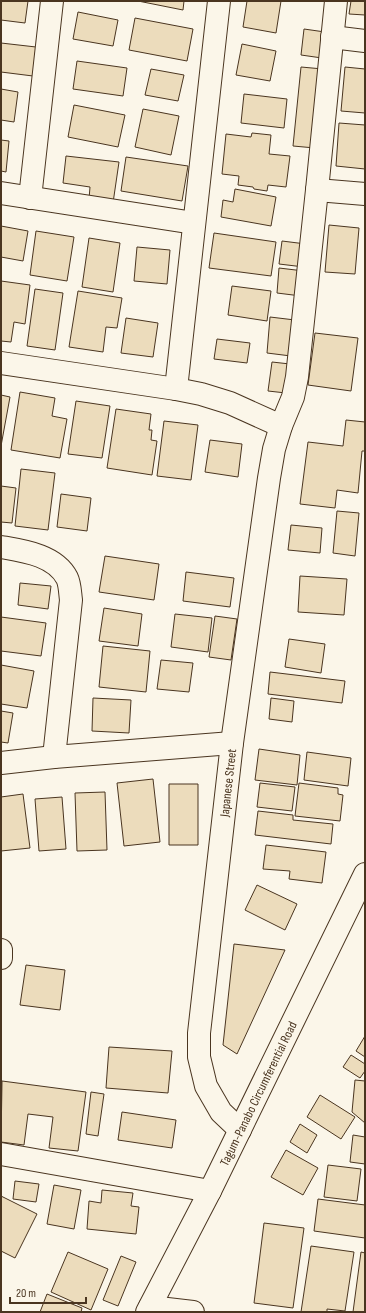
<svg xmlns="http://www.w3.org/2000/svg" width="366" height="1313" viewBox="0 0 366 1313" font-family="'Sofia Sans Condensed',sans-serif">
  <style>
    .building { fill: #ecdcbc; stroke: #4a3520 }
    .lines { fill: none; stroke-linecap: round; stroke-linejoin: round }
    .street-casing { stroke: #4a3520; stroke-width: 24 }
    .primary-casing { stroke: #4a3520; stroke-width: 24 }
    .street { stroke: #fbf6e9; stroke-width: 22 }
    .primary { stroke: #fbf6e9; stroke-width: 22 }
    .labels { text-anchor: middle; stroke-width: 3; stroke-linejoin: round; paint-order: stroke }
    .street-label { font-size: 13px; fill: #4a3520; stroke: #fbf6e9 }
  </style>
  <rect width="100%" height="100%" fill="#fbf6e9"/>
  <!-- building -->
  <path class="building" d="M1,1h27l-3,22 -24,-3z
    M138,1h46l-1,9z
    M247,1h34l-5,32 -33,-6z
    M351,1h14v14l-16,-1z
    M78,12l40,8 -5,26 -40,-7z
    M135,18l58,11 -6,32 -58,-11z
    M304,29l21,3 -3,26 -21,-3z
    M1,43l35,4 -3,29 -32,-4z
    M242,44l34,7 -6,30 -34,-6z
    M77,61l50,7 -4,28 -50,-7z
    M301,67l22,2 -8,79 -22,-2z
    M345,67l20,2v44l-24,-2z
    M151,69l33,6 -6,26 -33,-6z
    M1,89l17,3 -4,30 -13,-2z
    M244,94l43,5 -3,29 -43,-5z
    M74,105l51,10 -7,32 -50,-10z
    M143,109l36,7 -8,39 -36,-8z
    M339,123l26,2v44l-29,-3z
    M252,133l19,2 -2,19 21,2 -4,31 -18,-2 -1,6 -13,-2 -1,-2 -15,-2 1,-9 -17,-2 4,-40 25,3z
    M1,140l8,1 -3,31 -5,-1z
    M66,156l53,6 -6,41 -24,-4 1,-12 -27,-4z
    M126,157l62,9 -6,35 -61,-10z
    M235,189l41,8 -5,29 -50,-9 2,-17 10,2z
    M329,225l30,3 -4,46 -30,-2z
    M1,226l27,5 -5,30 -22,-4z
    M36,231l38,6 -7,44 -37,-6z
    M214,233l62,9 -5,34 -62,-8z
    M89,238l31,5 -7,49 -31,-5z
    M282,241l24,3 -2,23 -25,-3z
    M137,247l33,3 -3,34 -33,-3z
    M279,268l25,3 -3,25 -24,-3z
    M1,281l29,4 -5,39 -11,-2 -3,20 -10,-1z
    M232,286l39,5 -4,30 -39,-6z
    M35,289l28,4 -8,57 -28,-4z
    M78,291l44,7 -5,30 -11,-1 -3,25 -34,-5z
    M270,317l25,3 -4,36 -24,-3z
    M126,318l32,5 -5,34 -32,-4z
    M315,333l43,5 -7,53 -43,-6z
    M217,339l33,4 -3,20 -33,-4z
    M272,362l18,2 -4,29 -18,-2z
    M20,392l35,6 -3,18 15,3 -7,39 -49,-8z
    M1,395l9,2 -9,49z
    M76,401l34,5 -8,52 -34,-4z
    M116,409l35,5 -2,16h3l-1,10 6,1 -5,34 -45,-7z
    M346,420l19,2v29h-3l-4,42 -21,-3 -2,18 -35,-4 8,-62 35,4z
    M164,421l34,4 -7,55 -34,-4z
    M210,440l32,4 -4,33 -33,-5z
    M21,469l34,4 -7,57 -33,-4z
    M1,486l15,2 -4,35 -11,-1z
    M61,494l30,4 -4,33 -30,-4z
    M337,511l22,2 -4,43 -22,-3z
    M291,525l31,3 -2,25 -32,-3z
    M105,556l54,8 -5,36 -55,-8z
    M186,572l48,6 -4,29 -47,-6z
    M300,576l47,3 -3,36 -46,-3z
    M20,583l31,3 -3,23 -30,-4z
    M104,608l38,6 -4,32 -39,-5z
    M175,614l37,4 -4,34 -37,-5z
    M215,616l22,3 -6,41 -22,-3z
    M1,617l45,6 -5,33 -40,-5z
    M289,639l36,5 -4,29 -36,-6z
    M103,646l47,5 -4,41 -47,-5z
    M161,660l32,3 -4,29 -32,-3z
    M1,665l33,6 -7,37 -26,-4z
    M270,672l75,9 -3,22 -74,-9z
    M93,698l38,2 -2,33 -37,-2z
    M271,698l23,3 -2,21 -23,-3z
    M1,711l12,2 -5,30 -7,-1z
    M259,749l41,6 -3,30 -42,-5z
    M307,752l44,6 -3,28 -44,-6z
    M153,779l7,63 -36,4 -7,-63z
    M260,783l35,4 -3,24 -35,-4z
    M299,783l39,5v6l5,1 -3,26 -45,-5z
    M169,784h29v61h-29z
    M105,792l2,58 -30,1 -2,-58z
    M23,794l7,54 -29,3v-54z
    M62,797l4,52 -27,2 -4,-52z
    M258,811l35,4v5l40,4 -2,20 -76,-9z
    M266,845l60,7 -4,31 -33,-4 1,-8 -27,-2z
    M257,885l40,19 -12,26 -40,-20z
    M234,944l51,6 -48,104 -14,-9z
    M26,965l39,5 -5,40 -40,-5z
    M365,1036v21l-9,-6z
    M109,1047l63,4 -4,42 -62,-5z
    M351,1055l14,9v7l-5,7 -17,-11z
    M355,1080l10,1v42l-13,-11z
    M2,1081l84,11 -8,59 -29,-3 4,-31 -25,-3 -4,31 -23,-3z
    M91,1092l13,2 -6,42 -12,-2z
    M320,1095l35,22 -14,22 -34,-22z
    M122,1112l54,8 -4,28 -54,-8z
    M300,1124l17,11 -10,18 -17,-11z
    M353,1135l12,2v27l-15,-2z
    M286,1150l32,18 -15,27 -32,-18z
    M328,1165l33,4 -4,32 -33,-4z
    M15,1181l24,3 -3,18 -23,-3z
    M54,1185l27,5 -7,39 -27,-5z
    M102,1190l31,3 -2,13 8,1 -3,27 -49,-5 2,-28 12,2z
    M1,1196l36,18 -22,44 -14,-7z
    M318,1199l47,6v33l-51,-7z
    M264,1223l40,5 -11,80 -39,-5z
    M311,1246l43,6 -9,59 -18,-2v3h-26z
    M68,1252l40,17 -17,41 -40,-18z
    M361,1252l4,1v59h-12z
    M121,1256l15,6 -18,44 -15,-6z
    M47,1294l35,14 -1,4h-41z"/>
  <g class="lines">
    <defs>
      <g id="street">
        <path d="M332,37l33,4"/>
        <path d="M317,190l48,4"/>
        <path d="M1,193l193,30"/>
        <path d="M30,198l22,-197"/>
        <path d="M1,363l175,26 25,5 29,9 51,23"/>
        <path d="M176,389l43,-388"/>
        <path d="M1,547c23,4 54,8 66,31 3,6 3,15 4,22l-17,157"/>
        <path d="M1,763l53,-6 178,-14"/>
        <path d="M1,950v8"/>
        <path id="s1" d="M240,1130l-19,-18 -15,-26 -7,-29v-24l33,-290 37,-265 5,-29 7,-23 12,-29 4,-20 20,-187 19,-189"/>
        <path d="M1,1154l209,37"/>
        <path d="M150,1307l43,5"/>
      </g>
      <g id="primary">
        <path id="s2" d="M147,1312l63,-121 155,-317"/>
      </g>
    </defs>
    <!-- street casing -->
    <use href="#street" class="street-casing"/>
    <!-- primary casing -->
    <use href="#primary" class="primary-casing"/>
    <!-- street -->
    <use href="#street" class="street"/>
    <!-- primary -->
    <use href="#primary" class="primary"/>
  </g>
  <g class="labels">
    <!-- street labels -->
    <g class="street-label">
      <text dy="5" stroke="none"><textPath href="#s1" startOffset="362">Japanese Street</textPath></text>
      <text dy="5" stroke="none"><textPath href="#s2" startOffset="245">Tagum-Panabo Circumferential Road</textPath></text>
    </g>
  </g>
  <!-- border -->
  <rect width="366" height="1313" fill="none" stroke="#4a3520" stroke-width="4"/>
  <!-- scale -->
  <path d="M10 1297v6h76v-6" fill="none" stroke="#4a3520" stroke-width="2"/>
  <text x="16" y="1297" font-size="12" fill="#4a3520" stroke="#fbf6e9" stroke-width="3" paint-order="stroke">20 m</text>
</svg>
